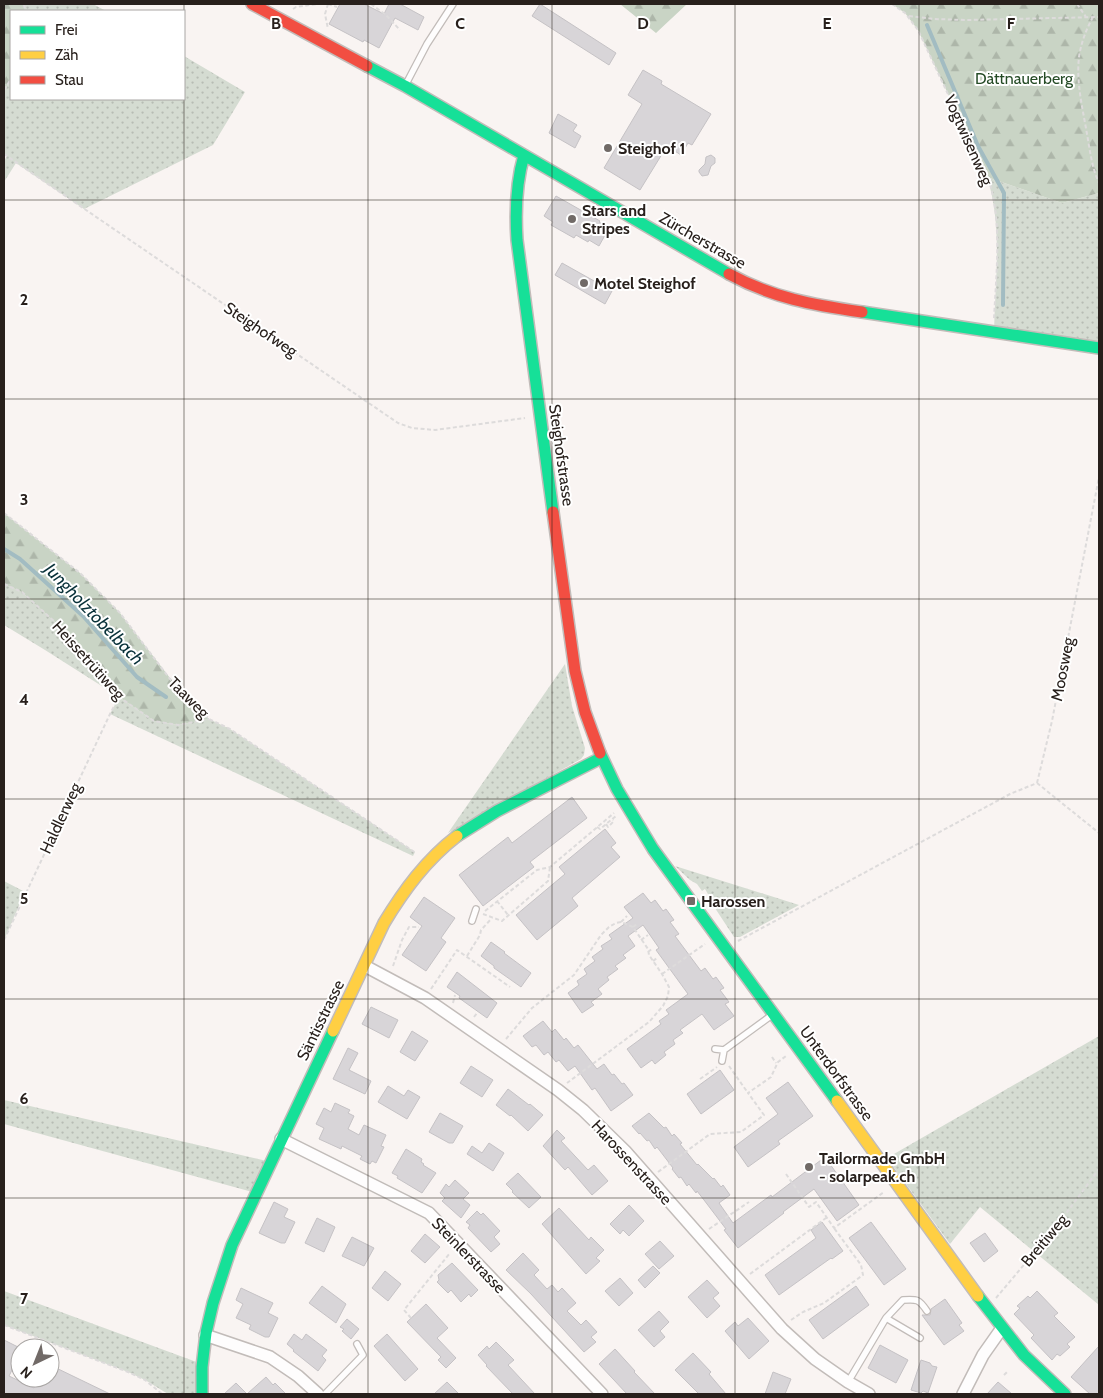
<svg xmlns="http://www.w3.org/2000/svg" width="1103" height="1398" viewBox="0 0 1103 1398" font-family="Cabin,sans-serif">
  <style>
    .grass { fill: url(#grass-dots) }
    .forest { fill: url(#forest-firs) }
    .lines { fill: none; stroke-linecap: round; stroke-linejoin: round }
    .stream { stroke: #a2bcc2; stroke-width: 4 }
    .building { fill: #d8d5d8; stroke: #c5c2c5 }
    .lane-casing { stroke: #c2bcb9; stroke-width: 8 }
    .street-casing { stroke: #c2bcb9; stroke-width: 14 }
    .fast-casing { stroke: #c2bcb9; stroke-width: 14 }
    .slow-casing { stroke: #c2bcb9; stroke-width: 14 }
    .jam-casing { stroke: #c2bcb9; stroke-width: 14 }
    .path { stroke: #dddbdb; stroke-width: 2; stroke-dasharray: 4 2.5; stroke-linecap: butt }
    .lane { stroke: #fefdfd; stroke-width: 5.5 }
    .street { stroke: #fefdfd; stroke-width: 11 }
    .fast { stroke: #16e098; stroke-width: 11 }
    .slow { stroke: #ffcf43; stroke-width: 11 }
    .jam { stroke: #f24e42; stroke-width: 11 }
    .grid { fill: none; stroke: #28201c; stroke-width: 1; stroke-opacity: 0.55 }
    .poi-dot { fill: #716a67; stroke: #fff; stroke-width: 2 }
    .labels { text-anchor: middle; stroke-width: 4; stroke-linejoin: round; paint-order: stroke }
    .park-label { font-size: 16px; fill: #254b26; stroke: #fff }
    .street-label { font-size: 16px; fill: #28201c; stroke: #fff }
    .poi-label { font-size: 16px; font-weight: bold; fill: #28201c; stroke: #fff; text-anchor: start }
    .water-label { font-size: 18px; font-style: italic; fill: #083139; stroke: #fff }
    .grid-label { font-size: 16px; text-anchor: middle; font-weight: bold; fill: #28201c; stroke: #fff; stroke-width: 4; stroke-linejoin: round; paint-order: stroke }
  </style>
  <defs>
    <pattern id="grass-dots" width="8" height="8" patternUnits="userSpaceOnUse" patternTransform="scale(1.25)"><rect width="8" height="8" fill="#d5dcd2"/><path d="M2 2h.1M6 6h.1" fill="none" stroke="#b7bcb4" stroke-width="1.8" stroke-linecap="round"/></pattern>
    <pattern id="forest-firs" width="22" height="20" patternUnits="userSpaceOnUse" patternTransform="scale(1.25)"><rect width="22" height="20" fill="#c9d4c5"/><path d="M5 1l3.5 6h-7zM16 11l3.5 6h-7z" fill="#adb6a9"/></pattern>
  </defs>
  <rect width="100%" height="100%" fill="#f9f4f2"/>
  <!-- grass -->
  <path class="grass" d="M24,4h69l13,7h-81z
    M184,56l61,36 -32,53 -129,64 -68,-46 -12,19v-21l3,-5 -3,-2v-64l7,-11v20h173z
    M987,177l75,26 37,-10v155l-105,-16c1,-51 9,-106 -7,-155z
    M4,584l18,8 45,41 33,43 19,21 35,24 24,4 31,-6 21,10 185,123 -2,4 -303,-142 9,-17 -74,-47 -41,-25z
    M565,664l7,42 13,42 -1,7 -3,4 -133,74z
    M675,866l124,39 -59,32h-6l-23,-35 1,-1 -7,-12 -3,2 -5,-7 -7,-4z
    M4,881l21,11 -21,48z
    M1099,1036v134l-1,3 1,1v131l-119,-98 -30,37 -63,-86z
    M4,1100l267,62 -15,31 -252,-69z
    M4,1291l198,73v30h-34l-23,-14 -17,-8 -124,-47z"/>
  <!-- forest -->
  <path class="forest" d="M4,4h20l1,7h-14v68l-7,11z
    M620,4h67l-31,29z
    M892,4h207v189l-37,10 -75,-26 -69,-147 -13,-17z
    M4,513l76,60 40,40 50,65 39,41 -31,6 -24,-4 -35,-24 -19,-21 -33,-43 -45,-41 -18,-8z"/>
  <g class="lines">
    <!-- stream -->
    <path class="stream" d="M927,25l51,121 26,47 -1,112
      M4,549l16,10 63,57 54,61 29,20"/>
  </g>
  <!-- building -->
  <path class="building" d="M340,4h24l20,10 5,-10h11l24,13 -6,13 -23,-12 -16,30 -15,-8 -1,2 -34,-18z
    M540,4l76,49 -7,12 -77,-49z
    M643,70l19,11 -1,3 50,30 -19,31 -4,-2 -7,12 -14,-9 -27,44 -36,-22 38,-64 -14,-9z
    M558,114l19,11 -4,6 8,5 -6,12 -26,-15z
    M711,155l4,3v5l-4,3 -3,9 -6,1 -3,-4v-2l6,-6 1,-7z
    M556,196l44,25 -1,1 10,6 -10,18 -10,-6 -1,2 -12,-7 -2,3 -23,-13 2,-3 -9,-6z
    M562,263l50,28 -7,13 -50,-29z
    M572,797l15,21 -57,44 4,5 -51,39 -24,-31 49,-38 4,6z
    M605,829l11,14 -5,4 9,10 -48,41 6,8 -41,34 -21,-25 49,-41 -6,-7z
    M643,893l8,10 4,-3 8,11 3,-2 8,11 -4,2 9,12 -4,2 26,35 4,-3 8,11 3,-2 8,11 -4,2 9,12 -4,2 9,12 -20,14 -12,-16 -22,16 3,3 -10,7 2,4 -11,8 2,3 -11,9 -3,-4 -11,8 -14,-19 34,-25 -2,-3 10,-7 -3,-4 22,-16 -32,-44 3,-2 -16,-23 -15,11 7,10 -12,9 3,3 -11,8 3,3 -11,8 2,3 -11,9 4,5 -11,8 3,3 -12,8 -14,-20 11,-8 -2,-4 10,-7 -3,-5 11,-8 -3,-4 11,-8 -2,-3 11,-7 -3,-4 24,-17 -9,-11z
    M424,897l31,21 -14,20 5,4 -20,29 -24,-16 20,-29 -12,-9z
    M491,942l14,10 -1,1 27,20 -10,14 -27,-19v-2l-13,-10z
    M457,972l40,31 -10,15 -28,-20 1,-2 -13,-9z
    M371,1007l27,13 -9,18 -27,-14z
    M543,1021l9,11 3,-3 9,11 2,-2 8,10 4,-3 19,24 7,-5 8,11 2,-1 8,10 2,-1 9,12 -22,16 -16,-23 -3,2 -17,-24 -7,5 -9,-11 -3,2 -8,-10 -4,3 -8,-10 -4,2 -9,-11z
    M412,1031l16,10 -13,20 -15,-9z
    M348,1048l10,5 -9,17 22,11 -6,13 -32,-15z
    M471,1066l22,14 -11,17 -22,-14z
    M720,1070l14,20 -33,24 -14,-20z
    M788,1082l25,34 -35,25 2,3 -32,23 -14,-20 44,-33 -12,-16z
    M388,1086l16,10 4,-6 12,7 -13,22 -29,-17z
    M508,1089l21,16 1,-1 13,11 -15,16 -17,-16 -1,1 -14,-11z
    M335,1103l15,7 -2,3 6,3 -6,13 11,6 5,-10 22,10 -5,11 3,1 -8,16 -4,-2 -2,3 -10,-5 2,-3 -20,-10 -1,3 -22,-10 5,-11 -8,-4 8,-16 7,4z
    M440,1113l23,13 -10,17h-4l-20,-11z
    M649,1113l15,15 2,-1 6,9 2,-2 8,9 -2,1 17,21 1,-1 15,15 1,-1 7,9 2,-2 7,10 -11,8 14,20 38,-28 1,2 53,-40 34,48 -22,16 -23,-32 -31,23 1,1 -46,35 -14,-18 2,-1 -22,-29 -7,-9 -1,2 -7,-9 -2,2 -6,-9 -2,1 -7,-9 1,-1 -16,-21 -2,2 -6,-9 -2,1 -7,-8 -1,1 -7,-8z
    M557,1130l8,8 -4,3 27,29 6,-5 14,16 -16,14 -24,-28 -3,3 -22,-24z
    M489,1143l15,10 -11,18 -26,-17 5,-8 10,7z
    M406,1149l16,10 -1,3 3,2 -1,1 13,8 -14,20 -25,-15 1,-2 -6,-3z
    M518,1173l23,24 -12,11 -17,-16 1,-1 -7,-7z
    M455,1180l14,13 -6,6 7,6 -9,13 -19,-17 3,-3 -5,-5 6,-9 3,3z
    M274,1202l14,7 -4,8 11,5 -10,21h-4l-22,-10z
    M629,1205l15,16 -15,15 -6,-6 -3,4 -10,-10z
    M559,1208l30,32 2,-3 13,13 -8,8 4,3 -14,13 -44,-50z
    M477,1211l4,4 2,-2 17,18 -6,6 6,7 -9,8 -23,-24 2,-3 -4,-3z
    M317,1218l18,9 -11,25 -19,-9z
    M822,1222l21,29 -11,8 -1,-1 -52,37 -14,-20 51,-37 -5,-8z
    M871,1222l35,47 -22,16 -35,-47z
    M985,1233l13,18 -14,11 -14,-19z
    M425,1234l15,13 -15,16 -14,-12z
    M352,1237l22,11 -10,18 -22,-10z
    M660,1241l14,15 -15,13 -14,-15z
    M523,1253l16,17 -5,5 13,14 5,-4 6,7 4,-4 14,15 -9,8 14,14 5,-5 11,12 -6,5 5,5 -12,10 -53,-58 -25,-24z
    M452,1263l26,27 -7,7 -2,-3 -8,8 -10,-12 -3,3 -11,-11 2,-2 -1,-5z
    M653,1266l7,7 -15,15 -7,-8z
    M385,1271l16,13 -13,17 -16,-13z
    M620,1278l13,15 -14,13 -14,-15z
    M707,1280l12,13 -6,5 7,8 -13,12 -19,-21z
    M322,1286l24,18 -10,19 -27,-20z
    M856,1286l13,19 -46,34 -14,-19z
    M241,1288l32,15 -5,10 10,5 -9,19h-4l-16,-8 2,-4 -15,-7 7,-14 -7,-4z
    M1037,1291l21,22 -4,3 21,21 -8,7 3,3 -10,9 -3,-2 -5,6 -21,-22 3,-3 -20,-21 6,-6 -3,-2 11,-10 2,2z
    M945,1299l17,24 -3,2 5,6 -20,14 -22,-30h8l1,-6z
    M426,1304l22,24 -11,10 19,20 -10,10 -8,-8 3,-3 -34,-35z
    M659,1311l10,11 -9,9 5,6 -11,10 -16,-17z
    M748,1318l21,23 -20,18 -24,-28 10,-9 3,4z
    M347,1319l12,10 -8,10 -9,-8 2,-2 -4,-2z
    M294,1334l8,6 4,-6 21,16 -5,6 4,4 -8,11 -25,-20 1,-1 -7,-6z
    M387,1334l31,35 -13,12 -31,-35z
    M4,1340l16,8v6l-11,22 25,12 4,-10h12v-13l60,29h-106z
    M496,1342l18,18 -6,5 27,29h-22l-27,-28 1,-1 -9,-10 9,-9 2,3z
    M880,1345l28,15 -12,23 -28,-15z
    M1099,1346v48h-9l-19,-17z
    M615,1349l20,22 -1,1 21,22h-28l-28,-30z
    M693,1353l18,19 -2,2 17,20h-27l-24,-24z
    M921,1360l9,3 2,3 5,1 -9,26 -5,-2 -2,2 -10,-3z
    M773,1372l18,7 -6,15h-20z
    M266,1377l7,8 2,-2 11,11h-62l12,-11 11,11z
    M447,1382l12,12h-25z
    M998,1382l14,12h-25z"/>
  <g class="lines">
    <defs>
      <path id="lane" d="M406,84l21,-40 26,-40
        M472,921l4,-12
        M715,1049l9,1 48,-35
        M722,1061l2,-11
        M886,1318l17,-18c14,-1 16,-1 24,11
        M848,1382l38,-64 34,20
        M325,1394l38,-39 -6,-11"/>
      <path id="street" d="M365,966l60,32 133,92 25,20 42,41 157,178 33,30 33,23 21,12
        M281,1139l148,74 173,181
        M205,1335l65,22 28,19 20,18
        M963,1394l20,-39 19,-27"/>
      <path id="fast" d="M367,66l38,20 324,188
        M524,155c-8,28 -9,55 -7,85l36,272
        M862,312l237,36
        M600,753l17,36 36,60 184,252
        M457,836l40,-25 104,-53
        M978,1296l46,59 41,39
        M202,1394v-27l4,-34 7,-30 19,-58 101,-214"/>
      <path id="slow" d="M333,1031l51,-108c20,-33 42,-63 73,-87
        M837,1101l141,195"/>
      <path id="jam" d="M252,4l115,62
        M729,274c44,24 84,31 133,38
        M553,512l22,159 10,41 15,41"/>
    </defs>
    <!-- lane casing -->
    <use href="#lane" class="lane-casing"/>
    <!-- street casing -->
    <use href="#street" class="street-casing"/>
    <!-- fast casing -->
    <use href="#fast" class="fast-casing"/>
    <!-- slow casing -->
    <use href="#slow" class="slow-casing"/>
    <!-- jam casing -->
    <use href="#jam" class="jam-casing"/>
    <!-- path -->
    <path class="path" d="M24,4l1,7
      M328,4l-3,10 3,15
      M328,4l9,3
      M371,4l15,11 14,15
      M892,4l13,9 13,17 72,154c12,42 6,91 4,135
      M1077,4l9,13
      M293,9l3,-2 21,-3
      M909,16l25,3 32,1 133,-3
      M1093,17c-7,13 -12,26 -14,40 -3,26 4,53 8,77 3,17 5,34 12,49
      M4,90l7,-11
      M4,154l394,269 14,5 23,2 90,-12
      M4,513l76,60 40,40 50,66 39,40 21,10 186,124
      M4,584l18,8 45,41 33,43 19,21 35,24 24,4 31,-6
      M1037,783l15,-62 47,-244
      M1037,783l62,50
      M606,824l2,3 6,-6 -1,-1
      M597,827l3,2 16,-13
      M497,901l11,14
      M485,911l52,-41 13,-3 64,-54
      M483,914l19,7 46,-40 2,-14
      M621,922l6,-6
      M633,927l4,-3
      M4,940l106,-226 9,-17
      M641,940l7,-5
      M738,941l272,-147 27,-11
      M648,952l5,-4
      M467,956l13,-21 1,-5 11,-12
      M653,961l4,-3
      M393,966l9,-26 7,-13h10
      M662,974l43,-30
      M431,989l26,-39 53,37
      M453,1003l2,-8
      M474,1017l3,-4
      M506,1039l26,-31 42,-33 27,-40 8,-8 7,-4 5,-1 12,5 15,22 1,6 13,19 7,13 -1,9 -5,10 -14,16 -82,61
      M772,1057l4,6
      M729,1066l19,27
      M700,1079l17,-12
      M658,1172l52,-38 31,-2 23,-17 -16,-22 23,-16 7,-15 8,-6
      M786,1174l23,33 7,-5 18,26 50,-36
      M709,1229l40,-27
      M750,1274l76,-56
      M996,1298l63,-75 40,-54
      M411,1318l-7,-8 46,-57
      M791,1320l12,-8 21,-9 39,-28 -2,-10 -27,-37
      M4,1325l124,47 17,8 17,14
      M1004,1375l4,-4"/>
    <!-- lane -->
    <use href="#lane" class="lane"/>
    <!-- street -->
    <use href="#street" class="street"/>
    <!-- fast -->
    <use href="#fast" class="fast"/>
    <!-- slow -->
    <use href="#slow" class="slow"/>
    <!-- jam -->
    <use href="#jam" class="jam"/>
  </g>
  <!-- grid -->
  <path class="grid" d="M184,4v1390M368,4v1390M552,4v1390M735,4v1390M919,4v1390M4,200h1095M4,399h1095M4,599h1095M4,799h1095M4,999h1095M4,1198h1095"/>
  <!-- markers -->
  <g class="poi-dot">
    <circle cx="608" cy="148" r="5"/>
    <circle cx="572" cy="219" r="5"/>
    <circle cx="584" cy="283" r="5"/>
    <rect x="686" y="896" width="10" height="10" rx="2.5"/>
    <circle cx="809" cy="1167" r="5"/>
  </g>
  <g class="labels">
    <!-- park labels -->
    <g class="park-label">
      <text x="1024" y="84">Dättnauerberg</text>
    </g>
    <!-- street labels -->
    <g class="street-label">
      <text transform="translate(969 140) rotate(66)" y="6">Vogtwisenweg</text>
      <text transform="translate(703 240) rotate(30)" y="6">Zürcherstrasse</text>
      <text transform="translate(261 329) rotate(34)" y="6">Steighofweg</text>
      <text transform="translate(562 455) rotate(82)" y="6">Steighofstrasse</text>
      <text transform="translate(89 660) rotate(48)" y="6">Heissetrütiweg</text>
      <text transform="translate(1062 669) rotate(-79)" y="6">Moosweg</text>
      <text transform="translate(189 697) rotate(45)" y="6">Taaweg</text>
      <text transform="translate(60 818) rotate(-65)" y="6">Haldlerweg</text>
      <text transform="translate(320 1020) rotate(-64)" y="6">Säntisstrasse</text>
      <text transform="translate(837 1073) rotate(54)" y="6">Unterdorfstrasse</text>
      <text transform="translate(632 1162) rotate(47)" y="6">Harossenstrasse</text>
      <text transform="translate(1044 1240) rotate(-50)" y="6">Breitiweg</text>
      <text transform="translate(469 1255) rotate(46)" y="6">Steinlerstrasse</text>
    </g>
    <!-- poi labels -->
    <g class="poi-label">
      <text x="618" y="154">Steighof 1</text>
      <text x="582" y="216">Stars and<tspan x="582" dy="18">Stripes</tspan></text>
      <text x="594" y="289">Motel Steighof</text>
      <text x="701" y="907">Harossen</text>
      <text x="819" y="1164">Tailormade GmbH<tspan x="819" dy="18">- solarpeak.ch</tspan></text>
    </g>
    <!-- water labels -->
    <g class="water-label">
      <text transform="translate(94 614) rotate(46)" y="6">Jungholztobelbach</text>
    </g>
  </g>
  <g class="grid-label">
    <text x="276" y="29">B</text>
    <text x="460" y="29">C</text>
    <text x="643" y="29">D</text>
    <text x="827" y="29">E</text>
    <text x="1011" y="29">F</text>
    <text x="24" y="305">2</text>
    <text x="24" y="505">3</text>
    <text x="24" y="705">4</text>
    <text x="24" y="904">5</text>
    <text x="24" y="1104">6</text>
    <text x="24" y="1304">7</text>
  </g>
  <!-- border -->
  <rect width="1103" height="1398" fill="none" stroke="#28201c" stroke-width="10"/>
  <!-- legend -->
  <rect x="10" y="10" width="175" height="90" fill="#ffffff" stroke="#a9a6a4"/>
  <rect x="20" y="26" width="25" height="8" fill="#16e098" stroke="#a9a6a4"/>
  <text x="55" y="35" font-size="15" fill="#28201c">Frei</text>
  <rect x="20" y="51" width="25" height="8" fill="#ffcf43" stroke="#a9a6a4"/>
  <text x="55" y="60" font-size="15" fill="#28201c">Zäh</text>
  <rect x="20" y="76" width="25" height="8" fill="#f24e42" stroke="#a9a6a4"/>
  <text x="55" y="85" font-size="15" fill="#28201c">Stau</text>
  <!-- north arrow -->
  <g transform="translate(35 1363) rotate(223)"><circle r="24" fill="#ffffff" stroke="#a9a6a4"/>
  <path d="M0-4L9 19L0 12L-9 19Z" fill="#716a67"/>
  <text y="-8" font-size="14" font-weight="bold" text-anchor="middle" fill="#28201c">N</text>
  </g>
</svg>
